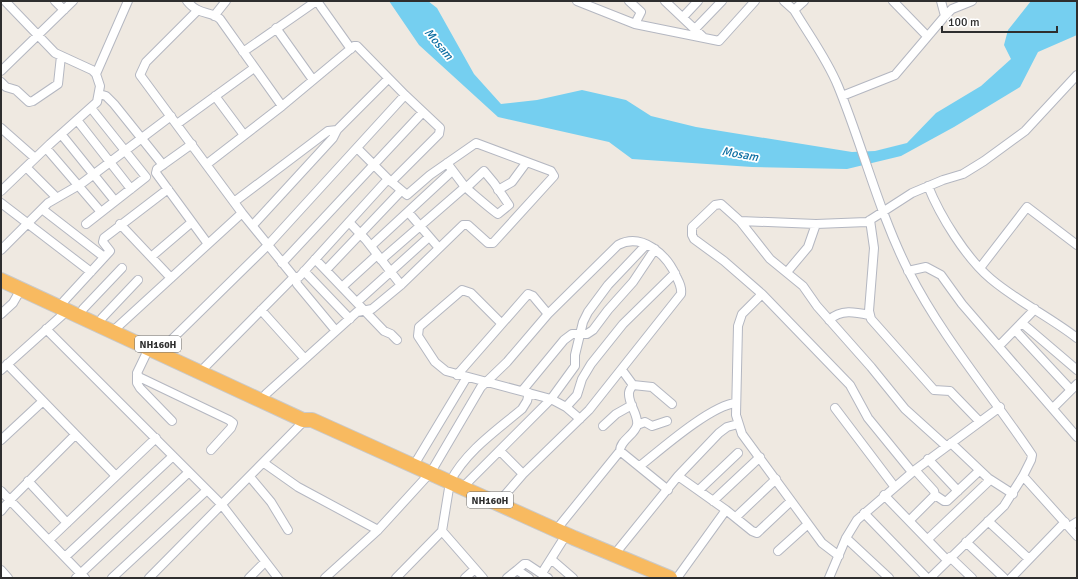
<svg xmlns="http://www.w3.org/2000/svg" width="1078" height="579" viewBox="0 0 1078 579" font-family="Signika,sans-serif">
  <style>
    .water { fill: #75cff0 }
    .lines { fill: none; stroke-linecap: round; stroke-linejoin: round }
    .minor-casing { stroke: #b4b7c1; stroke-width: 10 }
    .trunk-casing { stroke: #c9c9c9; stroke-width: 16 }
    .minor { stroke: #fff; stroke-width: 8 }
    .trunk { stroke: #f8ba60; stroke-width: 14 }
    .labels { text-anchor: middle; stroke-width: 3.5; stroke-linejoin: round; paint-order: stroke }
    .shield { fill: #fff; stroke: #6d6d6d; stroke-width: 1 }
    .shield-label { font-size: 10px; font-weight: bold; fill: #2e2e2e }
    .water-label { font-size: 12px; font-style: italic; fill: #0d6fa3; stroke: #fff }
  </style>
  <rect width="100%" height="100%" fill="#efe9e1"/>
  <!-- water -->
  <path class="water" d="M389,1h39l9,7 37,66 27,30 36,-4 45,-10 44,10 25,16 45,11 156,25 23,-1 32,-8 29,-30 45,-27 30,-27 -7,-14 4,-15 23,-29h46v34l-39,17 -18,35 -66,40 -53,29 -54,13 -95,-2 -120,-8 -23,-17 -111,-25 -79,-72z"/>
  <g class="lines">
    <defs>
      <path id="minor" d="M55,1l9,9
        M187,1c12,15 24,10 33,18l62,87
        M577,1l58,23 84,17 36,-40
        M629,1l12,11 -6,12
        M665,1l38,36
        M784,1l10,9c15,25 33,49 44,76 25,61 41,127 71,186 33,65 82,122 123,183l-1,5 -8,16 54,60
        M893,1l34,35
        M941,1l4,15
        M794,10l10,-9
        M214,16l12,-15
        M683,17l15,-16
        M276,28l37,52
        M695,29l27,-28
        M243,52l72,-50 4,2 32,45
        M1,71l72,-70
        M96,74l32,-73
        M1,82l5,5 10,3 13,12 4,-1 25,-17 3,-28
        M99,94l7,2 8,8 49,61
        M215,96l29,39
        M842,96l53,-21 50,-59 7,-7 20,-8
        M77,120l54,69
        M177,124l77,-56
        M1,128l34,30
        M61,134l54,67
        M192,144l-35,25 -1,4 52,71
        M46,148l55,64
        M447,163l18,24c5,4 30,26 33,27l11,-9 -15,-22 -10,-12 -18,17
        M207,164l75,-58 72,-60h3l48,49 35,33 -1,6 -48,48
        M26,167l30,30
        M928,186c12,30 38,72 63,93 26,22 59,38 86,59
        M498,190l14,-8 14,-19
        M1,191l49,-47 47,-42 3,-16 -4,-12 -4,-4 -37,-17 -50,-52
        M234,202l94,-71 9,-1
        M1,203l90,69
        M42,209l62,48
        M408,212l31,36
        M870,220l4,28 -5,63 2,8 63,71 16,1 30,31
        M740,221l76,3 51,-2 45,-29 31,-13 20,-6 21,-13 41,-30 52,-56
        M349,222l17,18 35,45
        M86,224l60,-47 -55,-69
        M120,224l51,54
        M253,225l80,-87 4,-8 51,-51
        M371,246l81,-75
        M1,250l47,-47 33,-19 90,-68
        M151,257l41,-35
        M315,259l69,72 7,3 6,6
        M381,260l84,-73
        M282,263l141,-151
        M980,268l47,-61 50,38
        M326,270l75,-79
        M304,271l46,48
        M908,271l18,-4 15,8 21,29 115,133
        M787,272l21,-25 8,-23
        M294,277h5l89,-98 -31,-31
        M296,278l1,6 39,47
        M342,287l35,-32
        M762,294l-20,20 -4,12 -2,89 6,19 80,109 17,13
        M64,301l46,-50 -7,-9 1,-4 64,-49
        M357,302l72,-65
        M83,309l39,-41
        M261,310l44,49
        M1,314l12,-11 8,-14
        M102,318l36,-38
        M829,320c12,-11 26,-8 40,-5
        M501,323l-30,-30 -9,-3 -43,37 -1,9 17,26 11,9 105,28 15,8 14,12
        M1022,323l55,47
        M46,329l176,176 56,73
        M1015,330l56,60
        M113,331l129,-118 -102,-138 6,-13 52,-52
        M999,346l36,-37
        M164,347l104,-102 137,-150
        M149,348l-12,25 2,4 90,43 4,3 -2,5 -20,22
        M7,364l109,112
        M1,370l67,-60
        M200,372l94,-95 -52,-64
        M137,375v8l3,5 32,33
        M457,375l71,-81 5,2 15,18
        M633,385l19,2 20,17
        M522,391l42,-51 8,-6h15l6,-4 15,-20 25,-28 22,-33
        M261,400l5,-6 91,-82 15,-3 29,-24 62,-60h5l20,18h5l61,-67 -3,-5 -75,-28 -46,32 -23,20 -19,-16
        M566,407l11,-12 5,-16 9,-15 32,-40 52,-51
        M835,408l59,78
        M1053,408l24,-24
        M637,425l8,-3 7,4 15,-5
        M603,426l13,-12 16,-9
        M1,440l42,-39
        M951,443l37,35 25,16
        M500,451l23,23
        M620,451c0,-11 15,-16 17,-26 2,-10 -9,-21 -8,-32 0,-3 2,-5 4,-8l-11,-15
        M928,459l30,32
        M264,463l34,24 80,43
        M414,465l53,-88
        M640,466c20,-16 71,-61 96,-63
        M912,472l-44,-54 -18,-33 -88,-91 -38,-33 -30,-22 -2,-4v-8l23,-22 6,-1 19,17 30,38 33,27 14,20 54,61 34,42 41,37
        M250,477l21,25 17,28
        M28,481l39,42
        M463,487l88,-88 24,-33v-11l8,-33 5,-10 20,-27 38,-40
        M699,490l39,-37
        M1,491l84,87
        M884,495l63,65
        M935,495l9,6h3l32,-30
        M713,501l47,-44
        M726,510l26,21 5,2 34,-32
        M1,511l9,-11 65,-65
        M864,513l63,65
        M736,517l40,-38
        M910,520l25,-25 -1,-4 -19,-21
        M988,521l41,38
        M1069,527l8,-5
        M556,530l64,-79 48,39
        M442,531l41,47
        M846,538l43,40
        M928,539l62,-59
        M49,540l107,-102
        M966,542l38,36
        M778,551l30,-27
        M614,555l64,-79
        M65,557l108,-101
        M950,557l22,21
        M551,559l22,19
        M1,570l7,8
        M517,570l7,-6h3l21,14
        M542,573l24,-38
        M76,578l113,-106
        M112,578l95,-88
        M149,578l157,-159
        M249,578l16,-16
        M325,578l53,-48 53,-58 50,-85 26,-25 41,-48 70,-69c24,-13 49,10 58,31 3,6 6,11 5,18l-92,116 -66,64 -25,29
        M396,578l46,-47 8,-49c16,-31 47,-52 72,-73l5,-8 2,-8
        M465,578l10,-9
        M507,578l10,-8 12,8
        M677,578l49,-68 -48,-34 41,-43 8,-6 11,-3
        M829,578l17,-40 11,-18 58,-50 85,-63
        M930,578l74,-72 19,-30
        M1011,578l54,-56"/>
      <path id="trunk" d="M1,280l302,140h9l262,118 96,40"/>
    </defs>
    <!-- minor casing -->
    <use href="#minor" class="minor-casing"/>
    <!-- trunk casing -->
    <use href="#trunk" class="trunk-casing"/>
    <!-- minor -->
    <use href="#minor" class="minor"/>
    <!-- trunk -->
    <use href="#trunk" class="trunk"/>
  </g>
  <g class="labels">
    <!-- shield labels -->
    <g class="shield">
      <rect x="135" y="336" width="46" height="16" rx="3"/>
      <rect x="467" y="492" width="46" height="16" rx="3"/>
    </g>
    <g class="shield-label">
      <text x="158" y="348">NH160H</text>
      <text x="490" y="504">NH160H</text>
    </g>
    <!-- water labels -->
    <g class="water-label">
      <text transform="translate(439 44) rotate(50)" y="4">Mosam</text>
      <text transform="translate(740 154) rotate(10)" y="4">Mosam</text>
    </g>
  </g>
  <!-- border -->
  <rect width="1078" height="579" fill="none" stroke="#2e2e2e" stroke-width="4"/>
  <!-- scale -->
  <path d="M942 26v6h115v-6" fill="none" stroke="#2e2e2e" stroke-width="2"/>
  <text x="948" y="26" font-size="12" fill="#2e2e2e" stroke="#ffffff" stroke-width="3" paint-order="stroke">100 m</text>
</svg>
